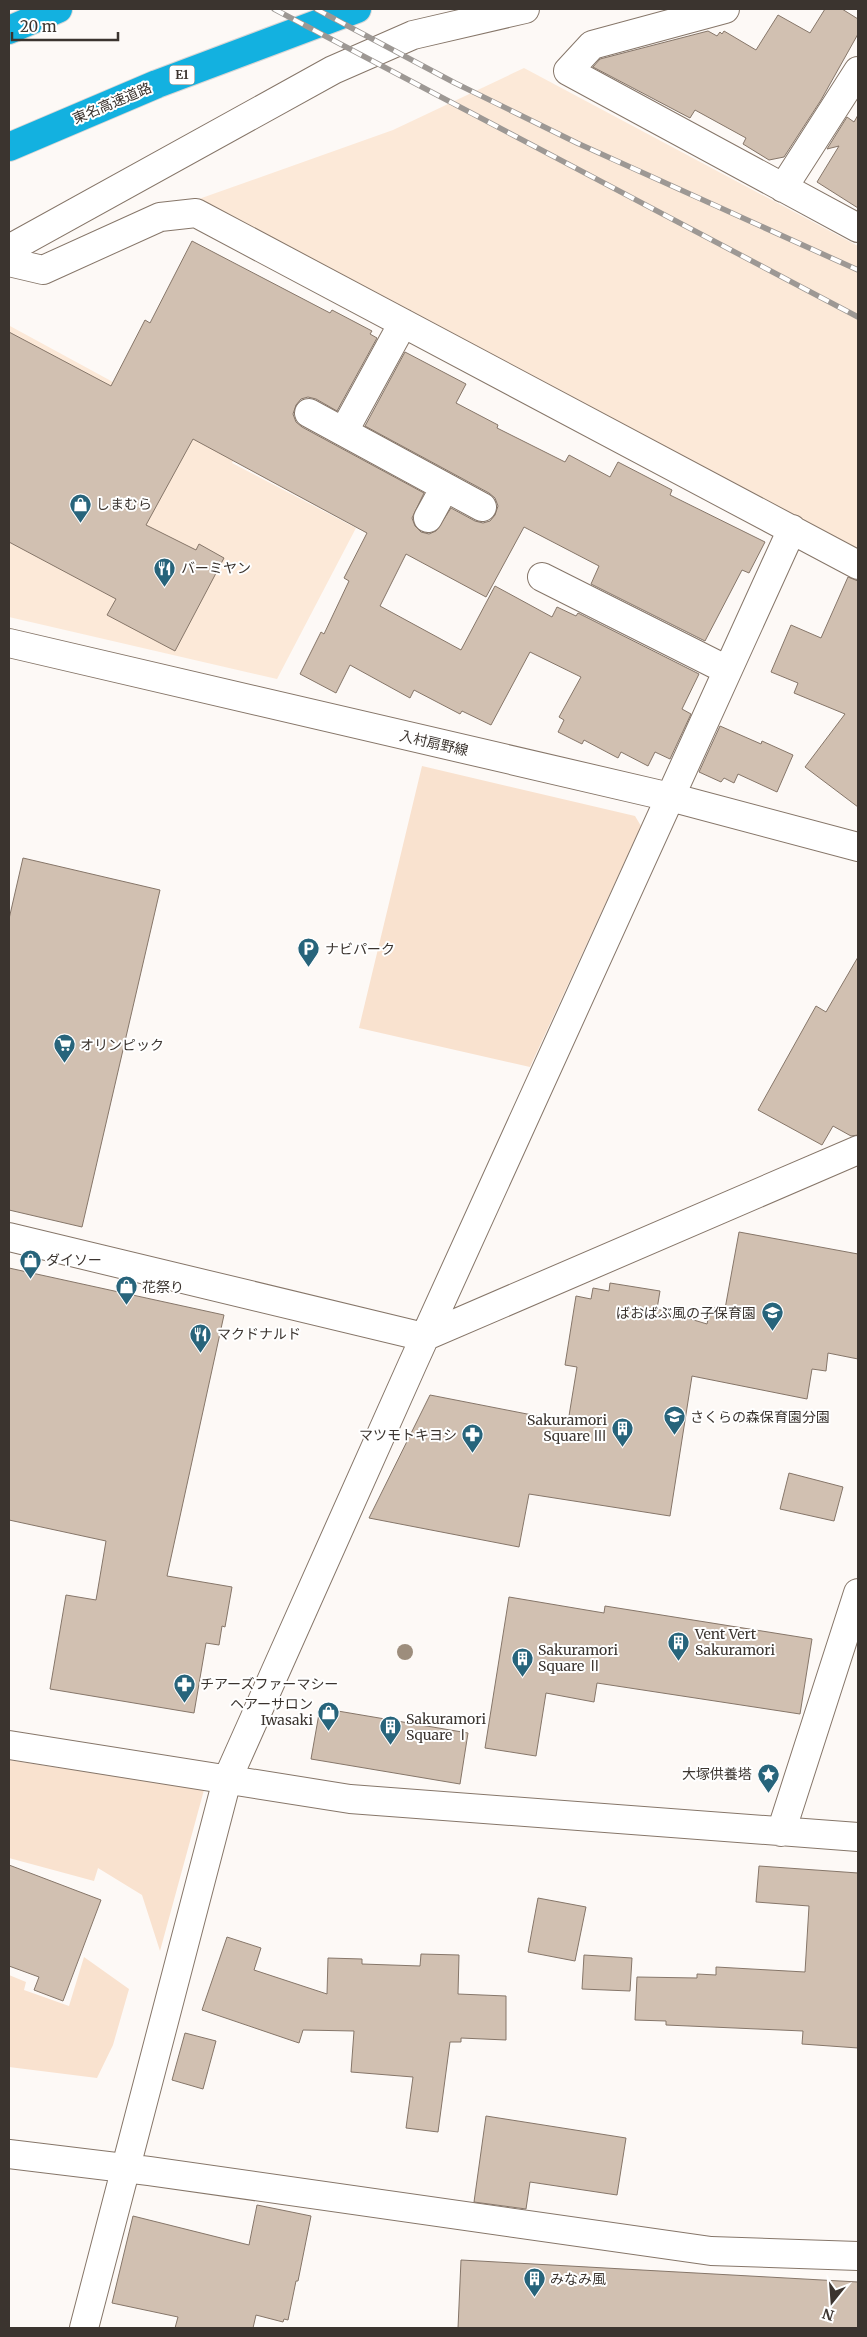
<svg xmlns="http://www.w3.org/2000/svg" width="867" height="2337" viewBox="0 0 867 2337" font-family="Merriweather,'Noto Sans JP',serif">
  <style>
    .built { fill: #fce9d8 }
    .green { fill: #f9e2cf }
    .building { fill: #d1c0b1; stroke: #867669 }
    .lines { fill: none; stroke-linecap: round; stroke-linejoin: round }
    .minor-casing { stroke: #867669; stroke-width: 30 }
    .highway-casing { stroke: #d8d6d5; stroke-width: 30 }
    .minor { stroke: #fff; stroke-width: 28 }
    .highway { stroke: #13b1e0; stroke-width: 28 }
    .rail-casing { stroke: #9d9894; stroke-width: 5.5 }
    .rail { stroke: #fff; stroke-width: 4; stroke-dasharray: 11; stroke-linecap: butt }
    .tree { fill: #9d8d7c }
    .labels { text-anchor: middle; stroke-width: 4; stroke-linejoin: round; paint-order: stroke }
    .shield { fill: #fff; stroke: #76716d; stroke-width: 1 }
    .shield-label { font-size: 12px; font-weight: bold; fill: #3b342f }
    .street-label { font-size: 14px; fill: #3b342f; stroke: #fff }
    .poi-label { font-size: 14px; fill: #3b342f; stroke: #fff; text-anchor: start }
  </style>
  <rect width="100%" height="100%" fill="#fdf9f6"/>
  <!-- built -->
  <path class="built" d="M524,68l334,178v306l-662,-352 197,-70z
    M10,326l228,124 -6,13 124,65 -79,151 -268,-62z"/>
  <!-- green -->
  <path class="green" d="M422,766l213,50 6,10 -111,241 -171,-39z
    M9,1760l195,30 -44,161 -18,-56 -44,-27 -4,13 -85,-23z
    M84,1957l45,32 -16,56 -16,33 -88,-11v-92l17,7 -2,8 45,16z"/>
  <!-- building -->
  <path class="building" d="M825,9h17l16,10v15l-37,66 -37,57 -15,3 -26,-16 3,-6 -51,-28 -5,8 -97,-51 7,-8 108,-28 9,5 3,-4 2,2 2,-3 32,19 22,-35 32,18z
    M858,115v93l-41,-26 22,-36 -12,3 20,-32 7,5z
    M192,241l138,72 2,-3 40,21 -2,3 7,4 -40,73 -21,-12 -8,-2 -7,2 -5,6 -3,9 3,8 6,5 122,66 -12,25 3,8 6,6 8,2 7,-3 15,-23 24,13 8,2 7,-2 5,-6 3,-9 -3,-8 -6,-5 -124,-67 40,-74 61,32 -10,19 42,22 -1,3 68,34 4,-7 41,22 8,-15 54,28 -2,5 95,47 -16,31 -7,-3 -37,71 -114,-57 8,-18 -75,-39 -38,70 -80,-43 -26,52 81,44 34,-64 57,31 5,-10 19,9 2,-3 121,61 -17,35 9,5 -21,45 -15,-7 -7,14 -27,-14 -3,6 -34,-18 -2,4 -24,-12 6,-12 -5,-3 22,-40 -51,-25 -39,73 -29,-14 -2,3 -46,-24 -4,8 -60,-33 -14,28 -36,-19 21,-42 3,2 25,-53 -5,-3 23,-45 -174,-94 -47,86 50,25 3,-6 25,14 -49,93 -68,-36 9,-16 -107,-57v-210l102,54 34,-66 5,3z
    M848,577l10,4v226l-53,-40 40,-53 -51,-21 4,-10 -27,-11 20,-47 30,13z
    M720,726l41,18 1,-3 31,14 -16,37 -39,-18 -4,9 -10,-5 -3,4 -22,-10z
    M23,858l137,32 -78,337 -73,-17v-291z
    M858,957v178l-7,1 -18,-10 -11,19 -64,-35 58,-104 10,6z
    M739,1232l119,22v105l-30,-6 -2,18 -14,-2 -5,30 -115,-23 -22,140 -141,-22 -10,53 -150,-29 61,-123 138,27 9,-55 -12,-2 11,-69 15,3 2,-11 16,3 1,-8 50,8 -3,18 50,15 4,-17 14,2z
    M9,1268l215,47 -57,261 65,11 -7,40 -3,-1 -3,19 -13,-2 -12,70 -144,-24 16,-94 30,5 10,-59 -97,-21z
    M789,1473l54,14 -9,34 -54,-12z
    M509,1597l95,16 1,-7 207,33 -12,75 -203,-31 -3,19 -48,-9 -10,63 -51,-8z
    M320,1708l148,25 -8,51 -149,-25z
    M9,1865l92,35 -38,101 -29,-11 5,-13 -30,-11z
    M759,1866l99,7v175l-56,-4 1,-13 -137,-6v-4l-31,-1 2,-43 60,1v-4l19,1v-8l89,5 4,-66 -53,-4z
    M538,1898l48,9 -11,54 -47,-9z
    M227,1937l34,11 -7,22 73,24 1,-36 34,1v5l58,2 1,-12 38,1 -1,39 48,2v44l-45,-2v4h-11l-12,90 -32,-4 7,-51 -62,-5 3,-41 -51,-1 -4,13 -97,-33z
    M584,1955l48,3 -2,33 -48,-2z
    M185,2033l31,8 -13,48 -31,-9z
    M486,2116l140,22 -9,57 -87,-13 -4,27 -52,-7z
    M257,2205l54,11 -13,65h-2l-8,39 -4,-1 -1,3 -27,-7 -3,13h-78l3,-11 -66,-14 21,-87 116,29z
    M461,2260l397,22v46h-400z"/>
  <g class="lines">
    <defs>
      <path id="minor" d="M725,9l-133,36 -24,26 290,157
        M783,188l75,-117
        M9,249l324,-179 80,-35 112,-26
        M9,262l34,8 117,-53 36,-4 662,352
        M309,413l173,94
        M344,431l59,-108
        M428,518l17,-31
        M542,577l185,93
        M9,643l661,154 188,50
        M9,1237l415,100 434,-187
        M9,1745l341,54 508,38
        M781,1832l77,-239
        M9,2154l140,17 562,80 147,5
        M84,2328l143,-548 186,-417 379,-834"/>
      <path id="highway" d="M9,30l49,-21
        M9,147l148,-63 200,-75"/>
    </defs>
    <!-- minor casing -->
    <use href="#minor" class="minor-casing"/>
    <!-- highway casing -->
    <use href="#highway" class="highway-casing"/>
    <!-- minor -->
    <use href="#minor" class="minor"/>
    <!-- highway -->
    <use href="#highway" class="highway"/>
    <defs>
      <path id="rail" d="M274,9l584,308
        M316,9l139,74 122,60 281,127"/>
    </defs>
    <!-- rail casing -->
    <use href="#rail" class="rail-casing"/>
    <!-- rail -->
    <use href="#rail" class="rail"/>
  </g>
  <!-- trees -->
  <circle class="tree" cx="405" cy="1652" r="8"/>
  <!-- icons -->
  <defs>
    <symbol id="shop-pin" viewBox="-11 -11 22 30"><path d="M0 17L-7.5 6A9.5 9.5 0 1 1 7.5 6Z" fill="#27647b" stroke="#fff"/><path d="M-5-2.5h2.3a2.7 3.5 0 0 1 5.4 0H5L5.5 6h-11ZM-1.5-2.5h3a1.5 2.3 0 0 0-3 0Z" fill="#fff"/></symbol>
    <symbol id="restaurant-pin" viewBox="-11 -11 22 30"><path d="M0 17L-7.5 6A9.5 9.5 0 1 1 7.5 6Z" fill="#27647b" stroke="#fff"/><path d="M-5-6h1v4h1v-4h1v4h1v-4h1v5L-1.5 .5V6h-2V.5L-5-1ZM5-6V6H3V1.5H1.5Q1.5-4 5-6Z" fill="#fff"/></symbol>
    <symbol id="parking-pin" viewBox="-11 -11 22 30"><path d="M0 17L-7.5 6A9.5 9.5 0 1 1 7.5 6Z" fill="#27647b" stroke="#fff"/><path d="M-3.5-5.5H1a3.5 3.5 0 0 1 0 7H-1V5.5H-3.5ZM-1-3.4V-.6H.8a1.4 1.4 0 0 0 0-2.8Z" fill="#fff"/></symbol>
    <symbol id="supermarket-pin" viewBox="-11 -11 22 30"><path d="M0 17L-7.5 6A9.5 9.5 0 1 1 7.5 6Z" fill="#27647b" stroke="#fff"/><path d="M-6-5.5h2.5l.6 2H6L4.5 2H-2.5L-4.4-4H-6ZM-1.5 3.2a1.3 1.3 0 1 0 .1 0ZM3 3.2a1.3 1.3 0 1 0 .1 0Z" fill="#fff"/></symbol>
    <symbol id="school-pin" viewBox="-11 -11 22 30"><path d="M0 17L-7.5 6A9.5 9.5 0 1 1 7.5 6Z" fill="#27647b" stroke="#fff"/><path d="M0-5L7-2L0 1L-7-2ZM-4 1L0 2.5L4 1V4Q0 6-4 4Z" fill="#fff"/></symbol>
    <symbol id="building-pin" viewBox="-11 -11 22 30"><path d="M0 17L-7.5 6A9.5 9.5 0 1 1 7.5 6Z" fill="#27647b" stroke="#fff"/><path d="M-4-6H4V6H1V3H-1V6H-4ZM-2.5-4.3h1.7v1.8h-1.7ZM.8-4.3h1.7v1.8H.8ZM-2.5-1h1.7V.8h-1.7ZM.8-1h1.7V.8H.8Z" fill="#fff"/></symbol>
    <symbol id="pharmacy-pin" viewBox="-11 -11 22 30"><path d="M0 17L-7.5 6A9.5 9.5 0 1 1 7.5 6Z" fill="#27647b" stroke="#fff"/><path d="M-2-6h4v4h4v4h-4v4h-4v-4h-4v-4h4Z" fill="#fff"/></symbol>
    <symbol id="sight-pin" viewBox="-11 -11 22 30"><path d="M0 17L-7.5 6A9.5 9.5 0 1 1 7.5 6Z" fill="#27647b" stroke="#fff"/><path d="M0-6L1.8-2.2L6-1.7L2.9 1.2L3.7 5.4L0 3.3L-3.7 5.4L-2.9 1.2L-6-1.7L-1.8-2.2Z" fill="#fff"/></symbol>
  </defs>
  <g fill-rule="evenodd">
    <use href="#shop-pin" x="68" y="492" width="25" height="34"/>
    <use href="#restaurant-pin" x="152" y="556" width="25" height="34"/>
    <use href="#parking-pin" x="296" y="936" width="25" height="34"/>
    <use href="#supermarket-pin" x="52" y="1032" width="25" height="34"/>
    <use href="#shop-pin" x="18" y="1248" width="25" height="34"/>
    <use href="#shop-pin" x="114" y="1274" width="25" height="34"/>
    <use href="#school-pin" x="760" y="1300" width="25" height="34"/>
    <use href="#restaurant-pin" x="188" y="1322" width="25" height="34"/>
    <use href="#school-pin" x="662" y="1404" width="25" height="34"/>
    <use href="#building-pin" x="610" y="1416" width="25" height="34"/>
    <use href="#pharmacy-pin" x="460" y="1422" width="25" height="34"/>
    <use href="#building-pin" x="666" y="1630" width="25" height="34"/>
    <use href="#building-pin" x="510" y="1646" width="25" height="34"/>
    <use href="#pharmacy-pin" x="172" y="1672" width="25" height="34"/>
    <use href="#shop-pin" x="316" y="1700" width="25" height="34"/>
    <use href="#building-pin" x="378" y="1714" width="25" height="34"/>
    <use href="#sight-pin" x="756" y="1762" width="25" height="34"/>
    <use href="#building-pin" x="522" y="2266" width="25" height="34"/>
  </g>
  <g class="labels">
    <!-- shield labels -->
    <rect class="shield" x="169.5" y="65.5" width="25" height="19" rx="4"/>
    <g class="shield-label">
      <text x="182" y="79">E1</text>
    </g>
    <!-- street labels -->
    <g class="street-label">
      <text transform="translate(112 103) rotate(-23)" y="5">東名高速道路</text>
      <text transform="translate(434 743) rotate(13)" y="5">入村扇野線</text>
    </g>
    <!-- poi labels -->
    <g class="poi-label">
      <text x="96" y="509">しまむら</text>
      <text x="181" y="573">バーミヤン</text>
      <text x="325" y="954">ナビパーク</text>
      <text x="80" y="1050">オリンピック</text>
      <text x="46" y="1265">ダイソー</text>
      <text x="142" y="1292">花祭り</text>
      <text x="756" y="1318" text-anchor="end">ばおばぶ風の子保育園</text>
      <text x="217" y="1339">マクドナルド</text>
      <text x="690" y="1422">さくらの森保育園分園</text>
      <text x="607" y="1425" text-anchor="end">Sakuramori<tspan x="607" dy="16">Square Ⅲ</tspan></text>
      <text x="457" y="1440" text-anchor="end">マツモトキヨシ</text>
      <text x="695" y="1639">Vent Vert<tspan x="695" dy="16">Sakuramori</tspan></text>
      <text x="538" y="1655">Sakuramori<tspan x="538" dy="16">Square Ⅱ</tspan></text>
      <text x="200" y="1689">チアーズファーマシー</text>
      <text x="313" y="1709" text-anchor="end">ヘアーサロン<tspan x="313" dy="16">Iwasaki</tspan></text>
      <text x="406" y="1724">Sakuramori<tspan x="406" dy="16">Square Ⅰ</tspan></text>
      <text x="752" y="1779" text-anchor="end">大塚供養塔</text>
      <text x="550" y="2284">みなみ風</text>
    </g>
  </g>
  <!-- border -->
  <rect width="867" height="2337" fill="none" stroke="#3b342f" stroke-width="20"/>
  <!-- north arrow -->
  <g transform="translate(832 2302) rotate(197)" stroke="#ffffff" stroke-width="4" paint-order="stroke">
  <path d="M0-4L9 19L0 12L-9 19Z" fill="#3b342f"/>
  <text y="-8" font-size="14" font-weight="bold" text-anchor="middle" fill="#3b342f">N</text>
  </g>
  <!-- scale -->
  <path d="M12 32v8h106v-8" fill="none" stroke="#3b342f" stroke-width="2.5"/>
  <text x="20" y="32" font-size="15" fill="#3b342f" stroke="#ffffff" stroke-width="4" paint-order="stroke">20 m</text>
</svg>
